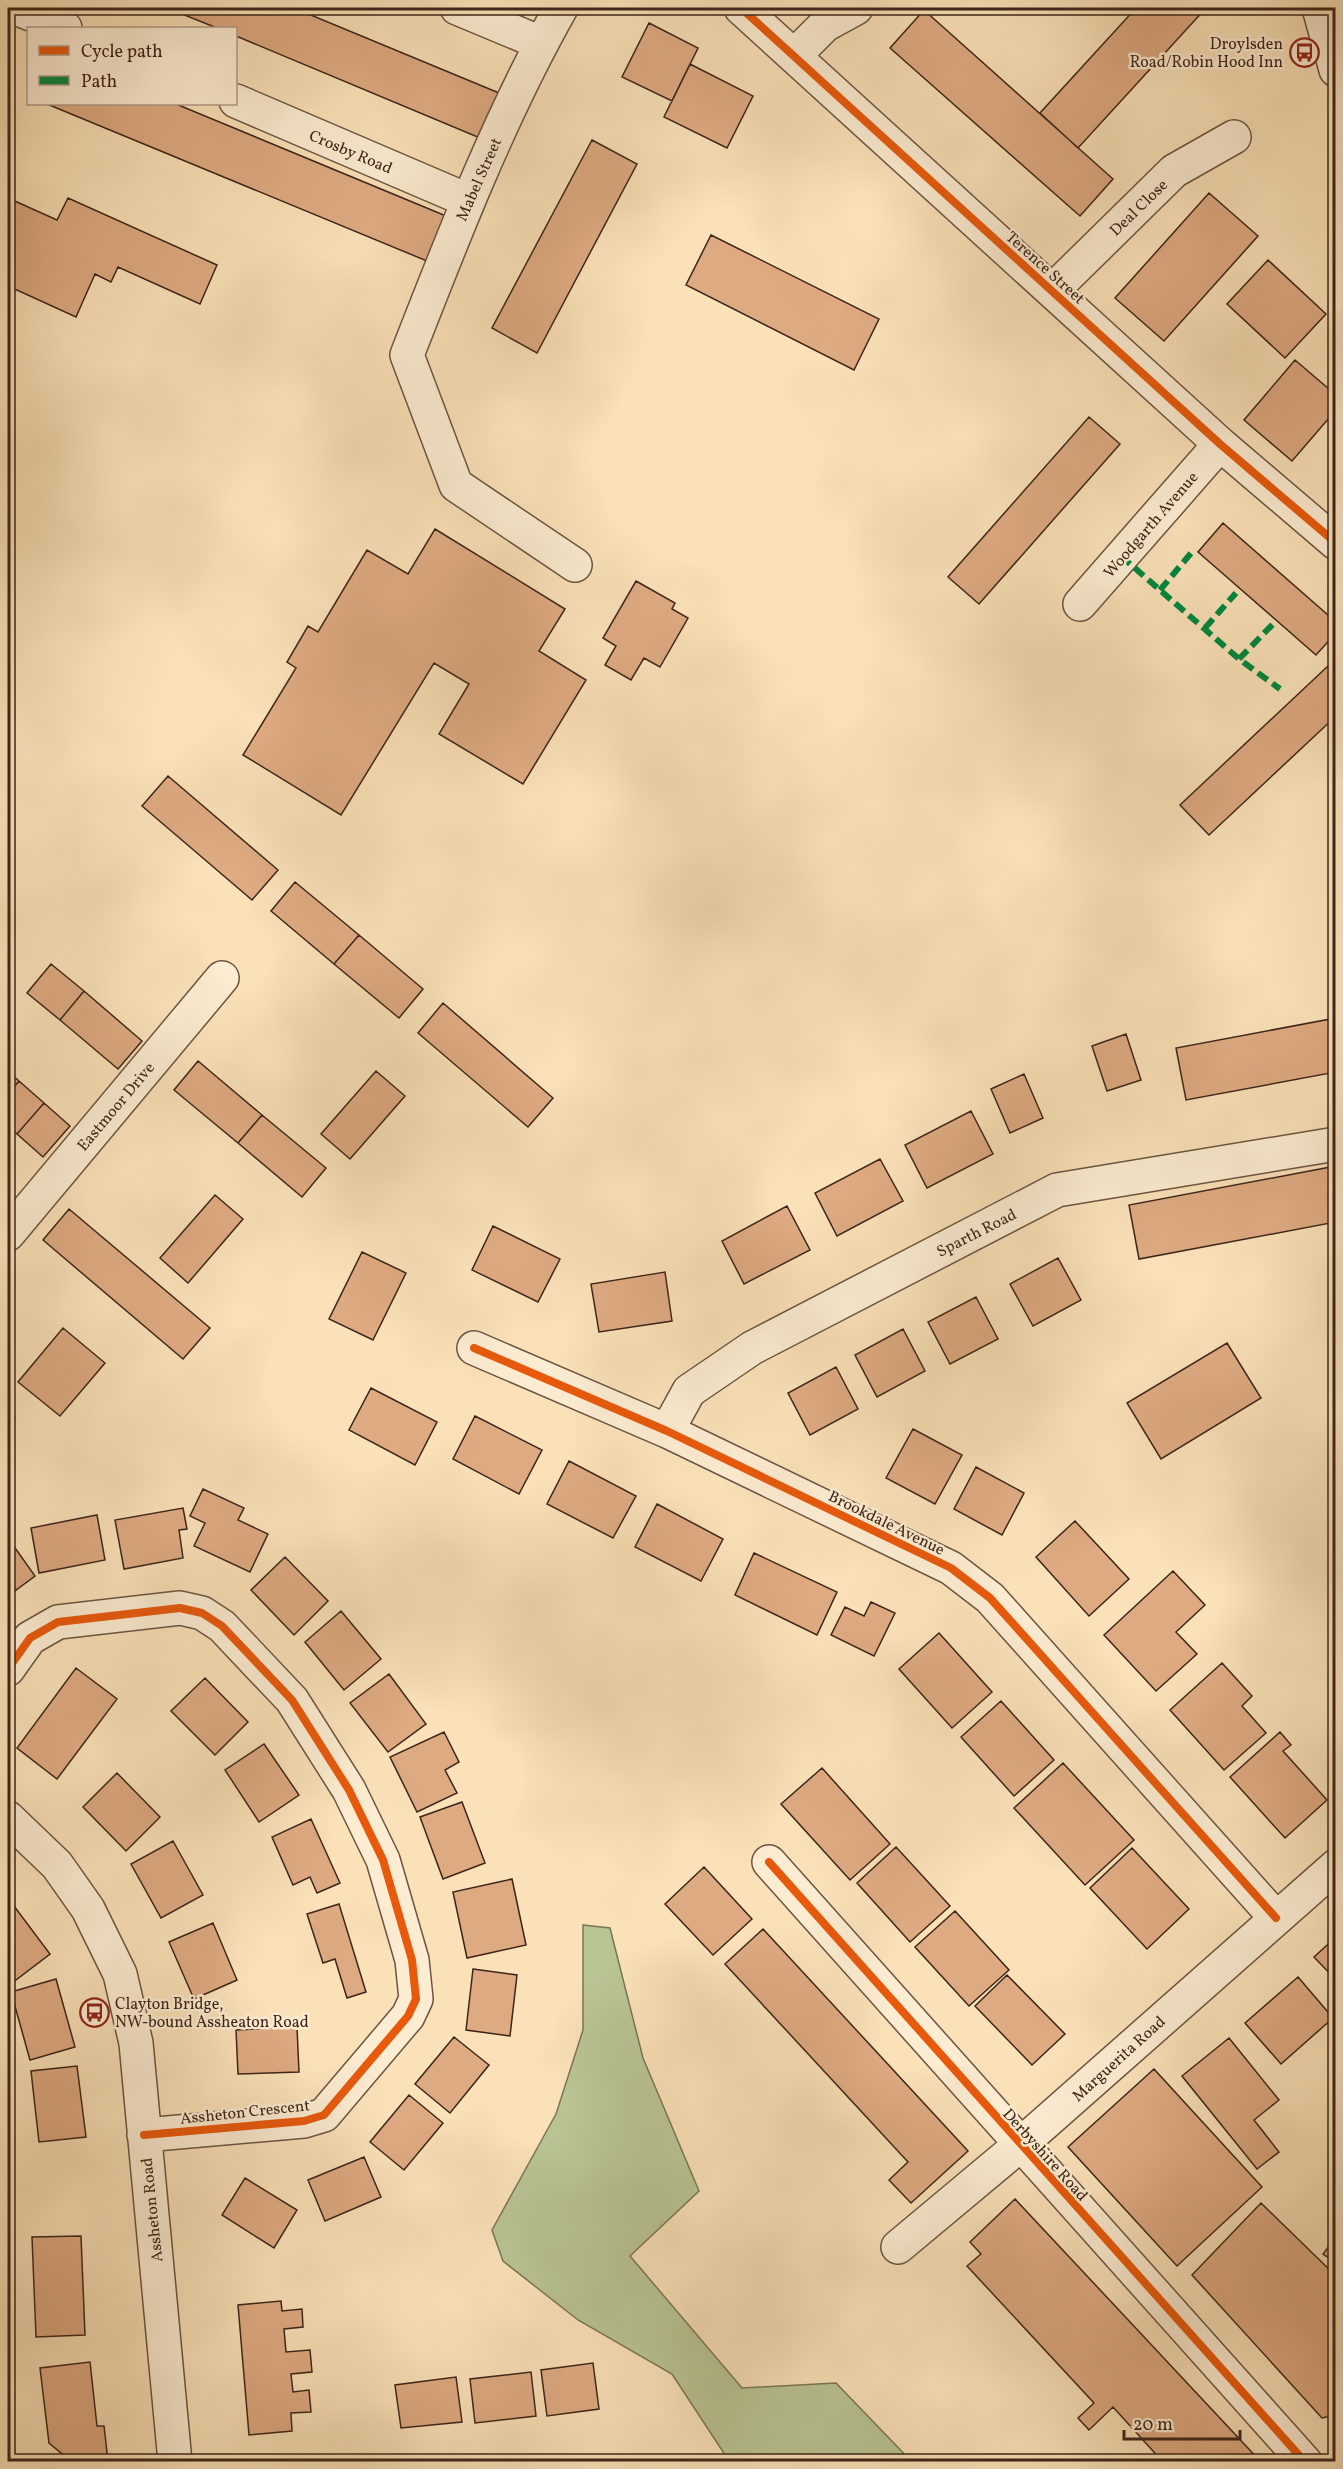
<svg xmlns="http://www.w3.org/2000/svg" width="1343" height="2469" viewBox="0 0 1343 2469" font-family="Vollkorn,serif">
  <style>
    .green { fill: #b9c493; stroke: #7b7456; stroke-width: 1.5 }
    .building { fill: #deaa82; stroke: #3d251a; stroke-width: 1.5 }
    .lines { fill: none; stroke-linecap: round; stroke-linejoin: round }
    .minor-casing { stroke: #6c5442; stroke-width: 36 }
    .minor { stroke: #fcecd1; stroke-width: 33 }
    .quiet { stroke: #00873e; stroke-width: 6; stroke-dasharray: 12 6; stroke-linecap: butt }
    .cycleway-casing { stroke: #fcecd1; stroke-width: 11 }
    .cycleway { stroke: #e8590c; stroke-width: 8 }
    .labels { text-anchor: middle; stroke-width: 5; stroke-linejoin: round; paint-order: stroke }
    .poi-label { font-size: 16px; fill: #3d251a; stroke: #fcecd1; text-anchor: end }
    .street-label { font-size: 16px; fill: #3d251a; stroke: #fcecd1 }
  </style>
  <rect width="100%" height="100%" fill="#fae1b8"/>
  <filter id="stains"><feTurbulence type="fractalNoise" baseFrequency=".00333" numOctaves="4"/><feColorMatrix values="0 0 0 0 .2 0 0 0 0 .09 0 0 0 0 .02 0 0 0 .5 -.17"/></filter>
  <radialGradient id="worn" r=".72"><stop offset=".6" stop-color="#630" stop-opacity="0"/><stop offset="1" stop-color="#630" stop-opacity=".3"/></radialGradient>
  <!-- green -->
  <path class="green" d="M583,1925l27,3 33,130 56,133 -69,65 112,132 94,-5 75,78h-182l-57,-87 -94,-54 -75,-59 -11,-31 64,-116 27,-84z"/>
  <!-- building -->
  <path class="building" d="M167,8h127l205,85 -19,45 -244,-102v-8h-19z
    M1136,8h70l-128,140 -38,-35z
    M924,10l189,169 -33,37 -190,-168z
    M649,23l49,25 -26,53 -50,-24z
    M690,64l63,32 -26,52 -63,-31z
    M47,104h129l270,112 -19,45z
    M592,140l45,24 -100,189 -45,-25z
    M1209,193l49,43 -94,105 -49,-43z
    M8,198l49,22 11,-22 149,67 -17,39 -82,-37 -7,15 -16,-8 -19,43 -68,-31z
    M711,235l168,84 -25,51 -168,-85z
    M1268,260l58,54 -41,44 -58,-54z
    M1295,360l41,35v15l-44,51 -48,-41z
    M1089,417l31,27 -141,160 -31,-27z
    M1223,523l113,99v11l-20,22 -118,-103z
    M435,529l130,80 -26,42 47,29 -63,104 -84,-50 30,-50 -35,-21 -93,152 -98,-60 53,-87 -9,-6 21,-36 10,6 49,-82 41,24z
    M636,581l39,22 -3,6 16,9 -28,49 -16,-9 -13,22 -26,-15 11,-19 -13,-8z
    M1328,666l8,8v42l-127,119 -29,-30z
    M168,776l110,94 -26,30 -110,-94z
    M295,882l64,53 -25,29 -63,-53z
    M359,935l64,54 -24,29 -65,-54z
    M51,964l33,27 -24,29 -33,-27z
    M84,991l58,50 -24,28 -58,-49z
    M443,1003l110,95 -25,29 -110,-94z
    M1336,1018v54l-150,28 -10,-52z
    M1126,1034l15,46 -34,11 -15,-45z
    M198,1061l64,54 -24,28 -64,-53z
    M8,1071l11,10 -11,13z
    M376,1071l29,25 -55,63 -29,-25z
    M1024,1074l19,44 -33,15 -19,-44z
    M19,1081l25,22 -27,31 -9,-8v-32z
    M44,1103l26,23 -27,31 -26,-23z
    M971,1111l22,43 -66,34 -22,-43z
    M262,1115l64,53 -24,29 -64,-54z
    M880,1159l23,42 -66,35 -22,-43z
    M1336,1166v56l-197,37 -10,-54z
    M215,1195l28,24 -55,64 -28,-25z
    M787,1206l23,44 -66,34 -22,-43z
    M69,1209l141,119 -27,31 -140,-119z
    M493,1226l67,33 -22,43 -66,-32z
    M362,1252l44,21 -33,67 -44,-21z
    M1058,1258l23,42 -48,26 -23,-42z
    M665,1272l7,49 -73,11 -8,-48z
    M976,1297l22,42 -48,25 -22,-42z
    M63,1328l42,35 -45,53 -42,-34z
    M903,1329l22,42 -48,26 -22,-42z
    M1227,1343l34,55 -100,61 -34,-56z
    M836,1367l22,42 -48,26 -22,-42z
    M371,1388l66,34 -22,43 -66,-35z
    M8,1412l7,6 -7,8z
    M475,1416l67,34 -23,44 -66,-35z
    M913,1429l49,26 -27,49 -49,-26z
    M569,1461l67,35 -23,42 -66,-34z
    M976,1467l48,26 -22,42 -48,-26z
    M203,1489l41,19 -6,12 30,14 -18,38 -56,-26 11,-23 -15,-7z
    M657,1504l66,35 -22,42 -66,-34z
    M183,1508l4,21 -8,1 4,28 -59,11 -9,-49z
    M97,1515l8,45 -66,13 -8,-45z
    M1075,1521l54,58 -40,37 -53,-59z
    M8,1538l27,38 -27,20z
    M754,1553l83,39 -20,43 -82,-40z
    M285,1557l43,44 -34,34 -43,-45z
    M1173,1571l32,34 -29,27 21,22 -41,37 -52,-56z
    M871,1602l24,11 -21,43 -43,-21 14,-28 19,9z
    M341,1611l40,48 -37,31 -39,-48z
    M939,1633l53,59 -40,36 -53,-59z
    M1222,1663l30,33 -10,10 24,27 -42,37 -54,-60z
    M76,1668l41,31 -60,80 -40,-31z
    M389,1674l37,50 -38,28 -38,-49z
    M205,1678l43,44 -33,33 -44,-44z
    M1001,1701l53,59 -40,36 -53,-59z
    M444,1732l15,30 -14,8 12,23 -40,19 -27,-55z
    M1280,1732l11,13 -8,6 44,49 -42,38 -55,-61z
    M264,1744l35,51 -40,27 -34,-52z
    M1063,1763l71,77 -49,45 -71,-77z
    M822,1768l68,76 -40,36 -69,-76z
    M117,1773l43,44 -34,34 -43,-44z
    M462,1802l23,61 -42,16 -23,-62z
    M311,1819l29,64 -23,10 -7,-16 -17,8 -21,-48z
    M173,1841l30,54 -42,23 -30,-54z
    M896,1847l54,59 -40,36 -53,-59z
    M1132,1848l57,61 -42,40 -57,-61z
    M704,1867l48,52 -39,36 -48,-51z
    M512,1879l14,66 -59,13 -14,-66z
    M8,1898l42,56 -42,32z
    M339,1904l27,88 -19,6 -12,-39 -12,4 -16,-49z
    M955,1911l54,59 -40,36 -54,-59z
    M213,1923l24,57 -43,19 -25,-57z
    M763,1929l205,222 -57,52 -22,-23 19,-18 -183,-198z
    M1336,1937v43l-22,-23z
    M473,1969l44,6 -7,61 -44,-6z
    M1007,1975l58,59 -33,31 -57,-59z
    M1298,1977l35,41 -52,46 -36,-41z
    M56,1979l19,68 -45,13 -19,-68z
    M297,2027l2,45 -61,2 -2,-44z
    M454,2037l35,28 -39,48 -35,-29z
    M1229,2038l50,62 -25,20 25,32 -22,17 -75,-93z
    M77,2066l9,71 -47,5 -8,-71z
    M1154,2069l108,118 -85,79 -109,-119z
    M409,2095l34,28 -39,47 -34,-28z
    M364,2157l17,40 -56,24 -17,-41z
    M245,2178l52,32 -23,38 -52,-33z
    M1015,2199l246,263h-98l-50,-55 -24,23 -11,-12 16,-15 -127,-137 14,-12 -11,-12z
    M1261,2203l75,73v139l-14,3 -130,-143z
    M81,2236l4,99 -49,2 -4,-100z
    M1336,2237v26l-13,-9z
    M281,2301l1,10 20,-2 1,18 -19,2 2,23 24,-2 2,22 -21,2 2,18 16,-2 2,22 -20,1 1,18 -43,4 -11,-130z
    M90,2362l7,64h7l4,35 -36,1 -23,-19 -9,-75z
    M593,2363l6,46 -52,7 -6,-46z
    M531,2372l5,44 -61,7 -5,-44z
    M456,2377l6,45 -61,6 -6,-43z"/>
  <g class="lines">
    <defs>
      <path id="minor" d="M16,8l49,20
        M457,8l84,35
        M561,8c-62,110 -108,229 -154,347l49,130 119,80
        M741,8l479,436 116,99
        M1319,8l17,62
        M794,56l31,-31 31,-17
        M236,101l231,99
        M1052,291l122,-120 60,-34
        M1080,604l140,-160
        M8,1234l214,-256
        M474,1348l193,83 284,137 39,30 286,320
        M667,1431l22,-40 63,-43 305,-158 279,-46
        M8,1669l22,-31 28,-16 122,-14 22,5 20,13 70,74 57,90 34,70 29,100 4,39 -8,17 -84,99 -20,6 -160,14
        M8,1818l49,47 31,44 32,65 16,69 39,419
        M769,1862l536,600
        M898,2247l122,-102 316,-279"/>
    </defs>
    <!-- minor casing -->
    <use href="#minor" class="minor-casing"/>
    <!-- minor -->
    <use href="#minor" class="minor"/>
    <!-- quiet -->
    <path class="quiet" d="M1121,556l118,103 41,30
      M1160,590l32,-38
      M1205,628l31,-35
      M1239,659l34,-35"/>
    <defs>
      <path id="cycleway" d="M741,8l479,436 116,99
        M474,1348l193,83 284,137 39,30 286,320
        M8,1669l22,-31 28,-16 122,-14 22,5 20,13 70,74 57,90 34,70 29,100 4,39 -8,17 -84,99 -20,6 -160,14
        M769,1862l536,600"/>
    </defs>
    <!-- cycleway casing -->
    <use href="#cycleway" class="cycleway-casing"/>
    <!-- cycleway -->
    <use href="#cycleway" class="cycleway"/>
  </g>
  <!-- icons -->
  <defs>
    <symbol id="bus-ring" viewBox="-11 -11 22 22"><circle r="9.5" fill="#fcecd1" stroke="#8f2418" stroke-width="1.5"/><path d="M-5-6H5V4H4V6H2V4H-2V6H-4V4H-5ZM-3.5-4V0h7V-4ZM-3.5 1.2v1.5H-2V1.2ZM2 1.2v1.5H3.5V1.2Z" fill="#8f2418"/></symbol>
  </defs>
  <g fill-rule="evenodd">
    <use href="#bus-ring" x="1288" y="36" width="33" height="33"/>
    <use href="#bus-ring" x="78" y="1996" width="33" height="33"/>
  </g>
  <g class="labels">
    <!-- poi labels -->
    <g class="poi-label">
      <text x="1283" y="49">Droylsden<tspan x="1283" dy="18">Road/Robin Hood Inn</tspan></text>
      <text x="115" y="2009" text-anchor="start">Clayton Bridge,<tspan x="115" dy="18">NW-bound Assheaton Road</tspan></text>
    </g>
    <!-- street labels -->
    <g class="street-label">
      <text transform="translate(351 151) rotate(23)" y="6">Crosby Road</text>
      <text transform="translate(478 179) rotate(-66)" y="6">Mabel Street</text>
      <text transform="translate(1138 207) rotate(-44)" y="6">Deal Close</text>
      <text transform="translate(1046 267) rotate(42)" y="6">Terence Street</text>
      <text transform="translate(1150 524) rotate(-49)" y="6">Woodgarth Avenue</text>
      <text transform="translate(115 1106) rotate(-50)" y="6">Eastmoor Drive</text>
      <text transform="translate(976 1232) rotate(-27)" y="6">Sparth Road</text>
      <text transform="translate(887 1522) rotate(26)" y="6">Brookdale Avenue</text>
      <text transform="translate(1118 2058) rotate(-42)" y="6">Marguerita Road</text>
      <text transform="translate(245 2111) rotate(-6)" y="6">Assheton Crescent</text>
      <text transform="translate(1046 2154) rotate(48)" y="6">Derbyshire Road</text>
      <text transform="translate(151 2210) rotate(-96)" y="6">Assheton Road</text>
    </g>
  </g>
  <!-- margin -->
  <rect width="1343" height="2469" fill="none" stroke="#fae1b8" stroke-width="30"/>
  <rect x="9" y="9" width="1325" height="2451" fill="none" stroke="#3d251a" stroke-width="3"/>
  <rect x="15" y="15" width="1313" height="2439" fill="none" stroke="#3d251a" stroke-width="1.5"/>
  <!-- legend -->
  <rect x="27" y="27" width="210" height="78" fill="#fcecd1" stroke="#b09c88" stroke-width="1.5"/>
  <rect x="39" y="46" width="30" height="9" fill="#e8590c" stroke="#b09c88" stroke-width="1.5"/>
  <text x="81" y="57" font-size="18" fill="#3d251a">Cycle path</text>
  <rect x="39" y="76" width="30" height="9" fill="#00873e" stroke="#b09c88" stroke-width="1.5"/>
  <text x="81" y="87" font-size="18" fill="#3d251a">Path</text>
  <!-- scale -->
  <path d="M1124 2430v9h116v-9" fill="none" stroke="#3d251a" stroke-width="3"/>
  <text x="1133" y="2430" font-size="18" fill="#3d251a" stroke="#fcecd1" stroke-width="4.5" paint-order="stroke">20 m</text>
  <rect width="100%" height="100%" filter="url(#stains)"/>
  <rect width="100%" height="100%" fill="url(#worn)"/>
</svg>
